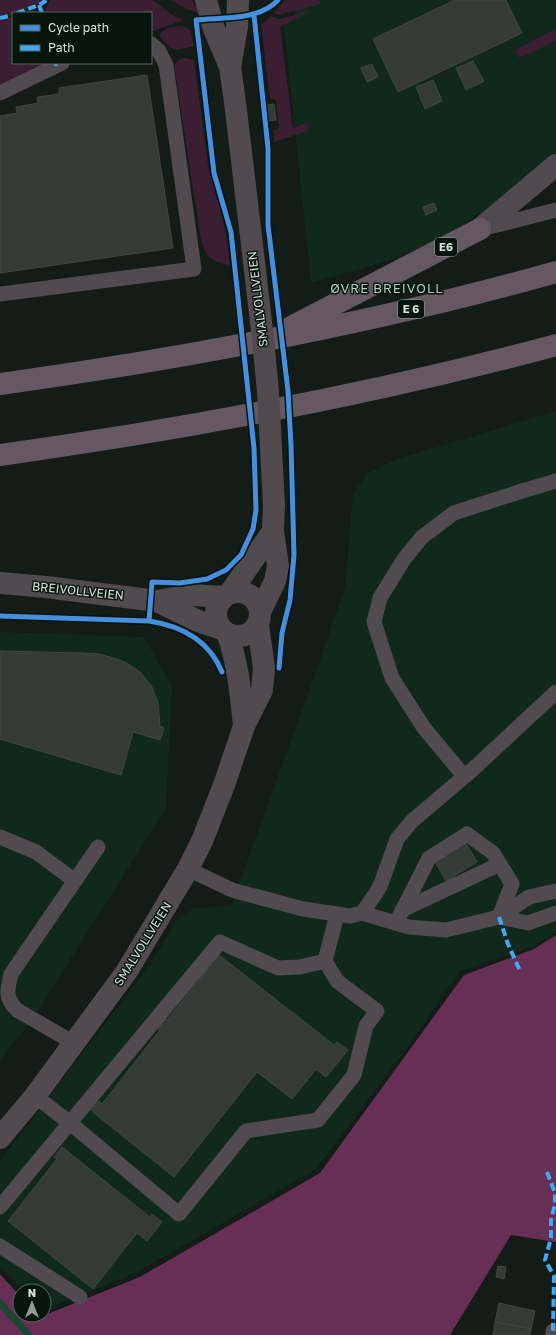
<svg xmlns="http://www.w3.org/2000/svg" width="556" height="1335" viewBox="0 0 556 1335" font-family="'Golos Text',sans-serif">
  <style>
    .built { fill: #11281d }
    .green { fill: #3c1e33 }
    .forest { fill: #672f56 }
    .lines { fill: none; stroke-linecap: round; stroke-linejoin: round }
    .stream { stroke: #1a4732; stroke-width: 7 }
    .building { fill: #343b37; stroke: #3f4743 }
    .service { stroke: #514a4e; stroke-width: 15 }
    .minor { stroke: #514a4e; stroke-width: 22 }
    .tertiary { stroke: #514a4e; stroke-width: 22 }
    .motorway { stroke: #655860; stroke-width: 22 }
    .tertiary-bridge { stroke: #514a4e; stroke-width: 22 }
    .quiet { stroke: #3fa9f5; stroke-width: 4; stroke-dasharray: 8 4; stroke-linecap: butt }
    .cycleway-casing { stroke: #06160e; stroke-width: 8 }
    .cycleway { stroke: #468fdf; stroke-width: 5 }
    .labels { text-anchor: middle; stroke-width: 3; stroke-linejoin: round; paint-order: stroke }
    .shield { fill: #06160e; stroke: #98a49e; stroke-width: 1 }
    .shield-label { font-size: 11px; font-weight: bold; fill: #d6e1db }
    .street-label { font-size: 12px; fill: #d6e1db; stroke: #06160e }
    .neighbourhood-label { font-size: 13px; letter-spacing: 1px; fill: #b7ccc0; stroke: #06160e }
  </style>
  <rect width="100%" height="100%" fill="#131c17"/>
  <!-- built -->
  <path class="built" d="M304,0h252v175l-33,27 -45,12 -31,22 -56,24 -80,23 -27,-256z
    M556,411v521l-22,14 -74,25 -54,79 -90,119 -180,104 -92,37v-19h-21l-21,-23 -2,-1v-106l146,-191 31,-50 17,-12 37,-2 86,-237 28,-82 8,-93 15,-21 29,-14z
    M0,632l144,5 28,49 -6,122 -134,212 -32,40z"/>
  <!-- green -->
  <path class="green" d="M0,0h45l-16,8 -29,9z
    M50,0h103l19,15 11,5 -29,11 -3,-1v-17h-105l-1,-3z
    M170,0h22l7,13 -10,-3z
    M285,0h34l2,4 -42,11 -5,-2z
    M311,11l-31,16 13,101 14,-5 2,4 -2,4 -33,11 -1,-12 6,-2 -3,-28 -6,-2 -9,-73 10,-9 8,3z
    M13,16v47h34l-47,23v-66z
    M183,26l7,4 4,16 -17,4 -7,-2 -11,-13c7,-8 14,-8 24,-9z
    M556,29v12l-37,17 -4,-8z
    M184,58l10,2 14,105 18,67 4,34c-19,-6 -22,-6 -29,-26l-27,-175 4,-5z"/>
  <!-- forest -->
  <path class="forest" d="M556,935v307l-45,-7 -61,100h-450v-61l20,22v19h18l2,2 100,-40 180,-104 144,-198 70,-26z"/>
  <g class="lines">
    <!-- stream -->
    <path class="stream" d="M0,1303l29,32"/>
  </g>
  <!-- building -->
  <path class="building" d="M455,0h51l16,33 -124,59 -25,-53z
    M473,61l11,20 -18,9 -10,-22z
    M372,64l6,13 -11,5 -6,-14z
    M147,75l26,173 -173,25v-157l17,-3 -1,-6 22,-4 -1,-6 22,-3v-6z
    M433,80l9,21 -17,8 -9,-22z
    M274,104l2,16 -8,1 -2,-16z
    M434,203l3,7 -11,5 -3,-8z
    M0,651l82,2 17,1 15,4 11,4 15,10 12,15 6,16 2,23 4,2 -4,12 -27,-8 -12,43 -121,-36z
    M465,842l12,20 -31,19 -12,-21z
    M219,955l115,90 3,-3 11,8 -22,27 -10,-8 -24,30 -35,-27 -83,105 -80,-64v-1l-3,-2 8,-9 3,3 58,-74 -3,-3 8,-9 2,2z
    M62,1147l88,70 2,-3 10,8 -15,19 -10,-8 -44,56 -85,-68 49,-62 -3,-2z
    M498,1266l8,1 -2,12 -8,-2z
    M499,1303l36,8 -4,18 -36,-7z
    M495,1322l36,7 -1,6h-37z"/>
  <g class="lines">
    <!-- service -->
    <path class="service" d="M0,93l62,-30
      M485,228l71,-18
      M0,294l194,-25 -28,-204 -7,-14 -8,-7
      M464,776l-40,-48 -32,-50 -18,-56 6,-24 24,-39 18,-22 32,-24 68,-22 34,-10
      M0,837l36,15 39,29
      M188,869l44,21 71,19 47,7 12,-3 14,-20 5,-9 16,-45 15,-18 59,-50 85,-79
      M402,910l98,-46
      M362,913l47,14 37,3 53,-13 30,-20 27,-6
      M499,917l29,6 28,-10
      M396,923l33,-65 38,-24 26,19 19,31 -13,33
      M74,1043l-57,-33c-12,-12 -10,-20 -6,-36l87,-127
      M35,1096l35,27 109,91 67,-83 72,-11 36,-45 12,-49 11,-15 -40,-30 -12,-20 12,-46
      M0,1207l220,-265 58,26 22,-1 25,-6
      M0,1246l80,51
      M553,1331v4"/>
    <!-- minor -->
    <path class="minor" d="M480,229l76,-64"/>
    <!-- tertiary -->
    <path class="tertiary" d="M206,0l8,29 16,38 5,35 15,126
      M230,67l7,-40 1,-27
      M0,583l46,4 111,14 35,-6 32,2
      M216 614a22 22 0 1 1 44 0a22 22 0 1 1-44 0Z
      M230,593l43,-62
      M157,601l41,20 21,7
      M260,612l15,-31 3,-15 -5,-35 1,-26
      M228,635c10,29 13,61 16,91
      M0,1138l35,-42 92,-125 61,-102 14,-28 22,-56 20,-59 18,-36 2,-22 -6,-43"/>
    <!-- motorway -->
    <path class="motorway" d="M291,327l189,-98
      M0,384c187,-26 374,-61 556,-112
      M0,455c187,-26 374,-61 556,-110"/>
    <!-- tertiary-bridge -->
    <path class="tertiary-bridge" d="M250,228l13,111 5,53 6,113"/>
    <!-- quiet -->
    <path class="quiet" d="M39,5l3,8
      M17,13l22,-8 8,-5
      M0,18l13,-3
      M56,63v3
      M499,917l9,27 12,27
      M547,1172l8,21v11l-4,16v18l-6,22 9,16 -1,55"/>
    <defs>
      <path id="cycleway" d="M254,15l14,133v77l20,166 3,54 3,110 -4,45 -8,33 -3,35
        M0,616l149,5c33,5 60,19 73,51
        M149,621l3,-39 28,1 27,-4 19,-9 15,-15 12,-26 3,-19 -2,-62 -23,-216 -17,-59 -18,-153c25,-3 63,1 82,-20"/>
    </defs>
    <!-- cycleway casing -->
    <use href="#cycleway" class="cycleway-casing"/>
    <!-- cycleway -->
    <use href="#cycleway" class="cycleway"/>
  </g>
  <g class="labels">
    <!-- shield labels -->
    <g class="shield">
      <rect x="435" y="238" width="22" height="18" rx="3"/>
      <rect x="398" y="300" width="26" height="18" rx="3"/>
    </g>
    <g class="shield-label">
      <text x="446" y="251">E6</text>
      <text x="411" y="313">E 6</text>
    </g>
    <!-- street labels -->
    <g class="street-label">
      <text transform="translate(258 299) rotate(-97)" y="4">SMALVOLLVEIEN</text>
      <text transform="translate(78 591) rotate(6)" y="4">BREIVOLLVEIEN</text>
      <text transform="translate(143 944) rotate(-58)" y="4">SMALVOLLVEIEN</text>
    </g>
    <!-- neighbourhood labels -->
    <g class="neighbourhood-label">
      <text x="387" y="293">ØVRE BREIVOLL</text>
    </g>
  </g>
  <!-- legend -->
  <rect x="12" y="12" width="140" height="52" fill="#06160e" stroke="#596760"/>
  <rect x="20" y="25" width="20" height="6" fill="#468fdf" stroke="#596760"/>
  <text x="48" y="32" font-size="12" fill="#d6e1db">Cycle path</text>
  <rect x="20" y="45" width="20" height="6" fill="#3fa9f5" stroke="#596760"/>
  <text x="48" y="52" font-size="12" fill="#d6e1db">Path</text>
  <!-- north arrow -->
  <g transform="translate(32 1303)"><circle r="19" fill="#06160e" stroke="#596760"/>
  <path d="M0-3L7 15L0 10L-7 15Z" fill="#929c96"/>
  <text y="-6" font-size="11" font-weight="bold" text-anchor="middle" fill="#d6e1db">N</text>
  </g>
</svg>
